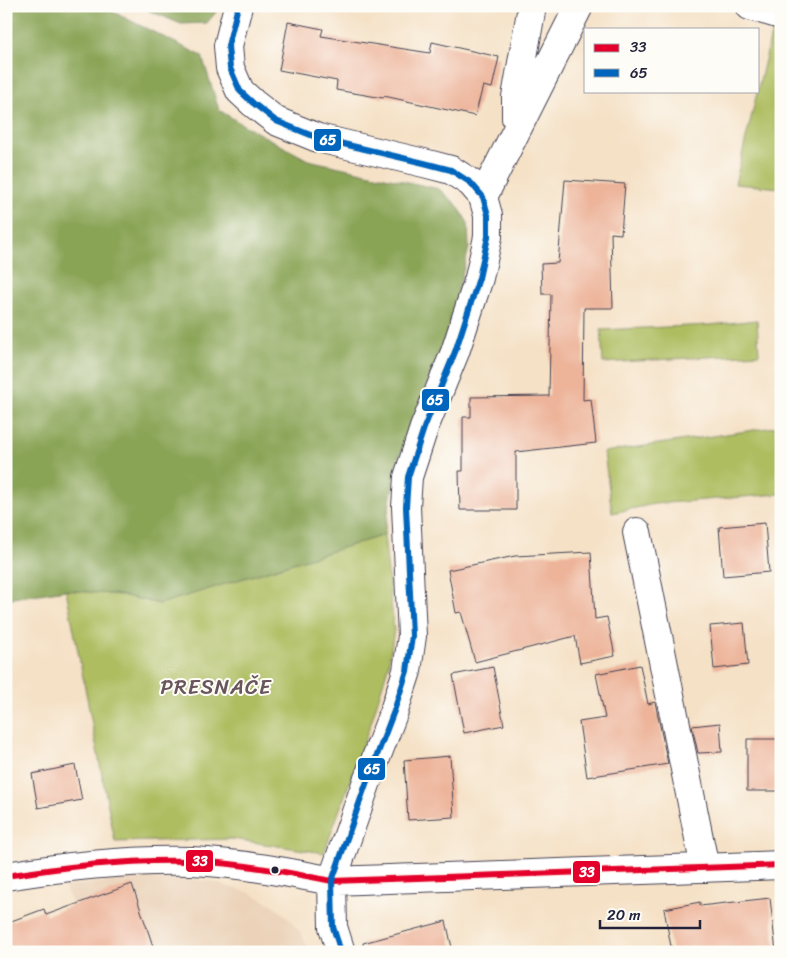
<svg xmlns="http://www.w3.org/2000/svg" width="787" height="958" viewBox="0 0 787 958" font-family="Sriracha,sans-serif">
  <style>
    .built { fill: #ebd2b8 }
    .green { fill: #aebd60; stroke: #68704e }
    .forest { fill: #8aa456; stroke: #566348 }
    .building { fill: #edb49a }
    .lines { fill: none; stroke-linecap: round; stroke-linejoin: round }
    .minor-casing { stroke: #423f50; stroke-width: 30 }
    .minor { stroke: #fff; stroke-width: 28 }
    .bus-1-casing { stroke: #fdfcf7; stroke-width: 10 }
    .bus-2-casing { stroke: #fdfcf7; stroke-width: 10 }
    .bus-1 { stroke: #e4002b; stroke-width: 6 }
    .bus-2 { stroke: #0065bd; stroke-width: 6 }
    .bus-dot { fill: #22223b; stroke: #fdfcf7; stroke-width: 2 }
    .labels { text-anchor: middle; stroke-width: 4; stroke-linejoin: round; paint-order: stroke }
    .quarter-label { font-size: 21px; letter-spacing: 1px; fill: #69555c; stroke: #fdfcf7 }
    .line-badge { stroke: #fdfcf7; stroke-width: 2 }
    .badge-label { font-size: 14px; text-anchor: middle; font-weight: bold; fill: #fff }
  </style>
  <rect width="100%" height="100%" fill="#fdfcf7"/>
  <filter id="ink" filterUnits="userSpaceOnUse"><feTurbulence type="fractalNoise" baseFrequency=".02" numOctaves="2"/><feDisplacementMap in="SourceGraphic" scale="10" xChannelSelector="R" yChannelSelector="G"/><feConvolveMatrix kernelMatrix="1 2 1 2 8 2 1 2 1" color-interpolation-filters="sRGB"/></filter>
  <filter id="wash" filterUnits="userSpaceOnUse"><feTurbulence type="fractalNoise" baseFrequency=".0096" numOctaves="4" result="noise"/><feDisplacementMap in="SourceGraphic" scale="20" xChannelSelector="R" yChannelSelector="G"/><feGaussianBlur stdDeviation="1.12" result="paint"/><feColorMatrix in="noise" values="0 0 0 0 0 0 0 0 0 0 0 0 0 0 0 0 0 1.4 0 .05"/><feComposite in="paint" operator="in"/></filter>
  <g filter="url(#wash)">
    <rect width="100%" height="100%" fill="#f5e1c6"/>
    <!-- built -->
    <path class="built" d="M146,877l64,4 40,12 23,12 13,11 14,15 10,21h-216l-30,-66z"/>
    <!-- green -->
    <path class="green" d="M772,31l9,2v155l-46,-4z
      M757,320l2,34 -156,9 -2,-33 109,-5z
      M781,426v68l-127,10 -42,9 -8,-61z
      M384,535l10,95 -6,37 -17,56 -47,130 -92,-14 -117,3 -49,-252 55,5 39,9z"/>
    <!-- forest -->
    <path class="forest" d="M6,6h95l101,50 17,54 21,13 68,37 131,29 18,16 11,18 1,25 -21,82 -51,132 -13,73 -224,69 -39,-9 -55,-5 -60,9z
      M138,6h83l-14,17 -26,1z"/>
    <g id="blocks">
      <!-- building -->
      <path class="building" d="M288,22l35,7 -2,7 109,17 2,-11 67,15 -7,31 -9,-2 -8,30 -91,-20 -1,2 -47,-8 1,-9 -58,-11z
        M565,180l60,4 -4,50 -10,-1 2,75h-29l-1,92 8,-1 5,44 -80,9v58h-56l-1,-39h4v-54h8v-20l78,-1 2,-102h-9l-1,-30 17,-1z
        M765,523l4,49 -46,4 -4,-49z
        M591,552l4,67 12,-2 8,39 -35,7 -5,-27 -100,26 -14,-50 -5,1 -8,-43 67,-14z
        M744,623l4,42 -34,4 -4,-43z
        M640,665l8,39 7,-2 13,62 -81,13 -8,-55 26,-4 -9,-44z
        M493,667l11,58 -40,8 -11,-58z
        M720,723l2,29 -24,1 -6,-27z
        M747,739h34v52h-34z
        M450,756l4,61 -46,3 -4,-60z
        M75,765l7,35 -44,8 -6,-34z
        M132,884l23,68h-149v-29l38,-14 2,6z
        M770,898l6,54h-104l-8,-43 36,-7v4z
        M446,921l7,31h-89l-1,-9z"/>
    </g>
  </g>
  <g filter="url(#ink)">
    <use href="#blocks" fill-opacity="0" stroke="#423f50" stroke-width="1"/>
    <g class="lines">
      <defs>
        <path id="minor" d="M238,6l-10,40 2,22 10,23 13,12 23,18 42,17 106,25 27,7 20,13 12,14 5,18v22l-9,41 -24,74 -31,76 -16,49 -2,30 6,129 -5,35 -13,40 -28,73 -34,97 1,46 8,25
          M750,6l31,9
          M516,118v-21l16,-91
          M483,197l96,-191
          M637,532l68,336
          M6,876c61,-10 125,-17 186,-15 47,2 94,11 140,20l449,-16"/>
      </defs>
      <!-- minor casing -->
      <use href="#minor" class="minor-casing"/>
      <!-- minor -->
      <use href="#minor" class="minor"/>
      <defs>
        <path id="bus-1" d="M6,876c61,-10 125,-17 186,-15 47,2 94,11 140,20l449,-16"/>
        <path id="bus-2" d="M238,6l-10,40 2,22 10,23 13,12 23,18 42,17 106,25 27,7 20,13 12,14 5,18v22l-9,41 -24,74 -31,76 -16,49 -2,30 6,129 -5,35 -13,40 -28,73 -34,97 1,46 8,25"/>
      </defs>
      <!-- bus-1 casing -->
      <use href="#bus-1" class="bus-1-casing"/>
      <!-- bus-2 casing -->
      <use href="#bus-2" class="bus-2-casing"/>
      <!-- bus-1 -->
      <use href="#bus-1" class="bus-1"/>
      <!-- bus-2 -->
      <use href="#bus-2" class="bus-2"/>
    </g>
  </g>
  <!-- markers -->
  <circle class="bus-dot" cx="275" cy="870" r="4.5"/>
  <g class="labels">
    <!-- quarter labels -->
    <g class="quarter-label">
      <text x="216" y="694">PRESNAČE</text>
    </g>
  </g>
  <g class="line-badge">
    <rect x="313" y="128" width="29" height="24" rx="5" fill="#0065bd"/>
    <rect x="421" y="388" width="29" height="24" rx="5" fill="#0065bd"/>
    <rect x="357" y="757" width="29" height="24" rx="5" fill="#0065bd"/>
    <rect x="185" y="849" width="29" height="24" rx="5" fill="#e4002b"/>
    <rect x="572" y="860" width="29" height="24" rx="5" fill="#e4002b"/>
  </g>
  <g class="badge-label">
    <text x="328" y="145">65</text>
    <text x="435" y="405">65</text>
    <text x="372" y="774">65</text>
    <text x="200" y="866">33</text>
    <text x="587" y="877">33</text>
  </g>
  <!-- margin -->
  <rect width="787" height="958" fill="none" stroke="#fdfcf7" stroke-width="25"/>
  <!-- legend -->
  <rect x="584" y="28" width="175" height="65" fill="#fdfcf7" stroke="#a5a5ac"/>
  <rect x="594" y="44" width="25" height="8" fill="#e4002b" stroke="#a5a5ac"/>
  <text x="630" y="52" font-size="15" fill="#22223b">33</text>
  <rect x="594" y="69" width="25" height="8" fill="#0065bd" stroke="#a5a5ac"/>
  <text x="630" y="78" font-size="15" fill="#22223b">65</text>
  <!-- scale -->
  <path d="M600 920v8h100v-8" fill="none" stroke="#22223b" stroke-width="2.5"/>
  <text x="607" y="920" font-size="15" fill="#22223b" stroke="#fdfcf7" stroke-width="4" paint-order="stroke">20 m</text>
</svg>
